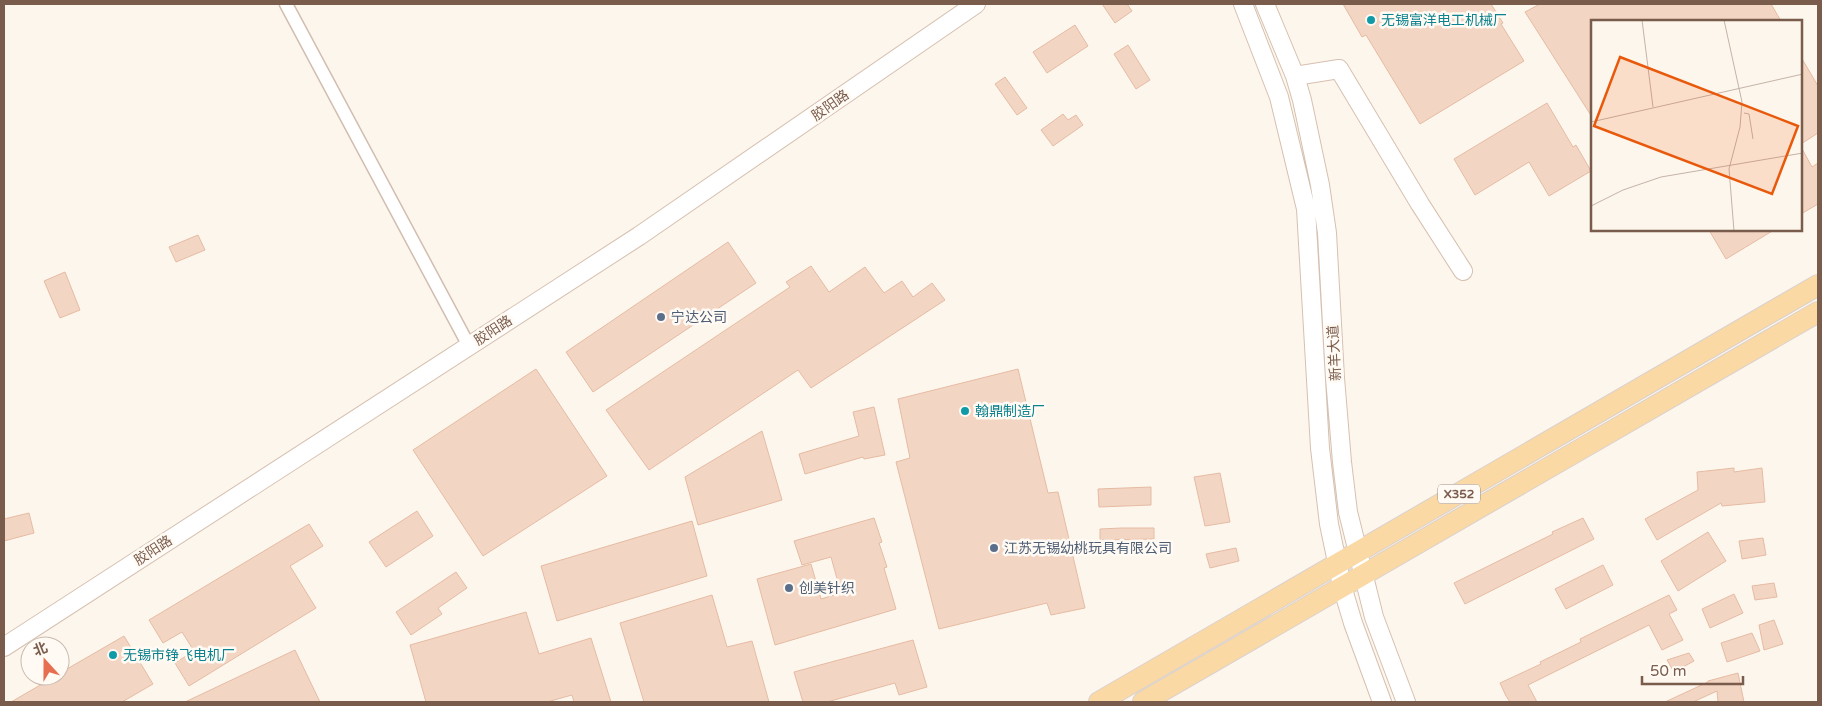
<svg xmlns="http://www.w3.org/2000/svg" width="1822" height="706" viewBox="0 0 1822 706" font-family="'Varela Round','Noto Sans SC',sans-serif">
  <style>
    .building { fill: #f3d5c3; stroke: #e6bba3 }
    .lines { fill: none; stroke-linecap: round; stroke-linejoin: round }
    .street-casing { stroke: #d1beb0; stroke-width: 15 }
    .secondary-casing { stroke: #d6c0b0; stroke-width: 20 }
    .primary-casing { stroke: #dad1cd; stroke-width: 22 }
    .street { stroke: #fff; stroke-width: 12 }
    .secondary { stroke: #fff; stroke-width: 18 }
    .primary { stroke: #fbd9a5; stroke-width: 20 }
    .culture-dot { fill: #0f9aa8; stroke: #fffaf3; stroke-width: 2 }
    .service-dot { fill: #5c6f8a; stroke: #fffaf3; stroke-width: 2 }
    .labels { text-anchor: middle; stroke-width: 5; stroke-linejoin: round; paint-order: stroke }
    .shield { fill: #fffaf3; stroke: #a28b7f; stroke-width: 1 }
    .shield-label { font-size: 12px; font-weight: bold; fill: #7a5c4d }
    .culture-label { font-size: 14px; fill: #0d838f; stroke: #fffaf3; text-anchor: start }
    .street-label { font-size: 14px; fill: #7a5c4d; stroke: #fffaf3 }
    .service-label { font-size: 14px; fill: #4e5e75; stroke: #fffaf3; text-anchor: start }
    .inset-road { fill: none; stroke: #c5b3a7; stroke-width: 1 }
    .view { fill: #e8590c; fill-opacity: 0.15; stroke: #e8590c; stroke-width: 2.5 }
    .inset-edge { fill: none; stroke: #7a5c4d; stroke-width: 2.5 }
  </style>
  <rect width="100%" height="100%" fill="#fdf6ec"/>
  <!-- building -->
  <path class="building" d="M1102,4h25l5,7 -17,12z
    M1343,4h148l12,19 -2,1 23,37 -104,63 -54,-89 -4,2z
    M1540,4h231l10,17h-189v96l-67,-105z
    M1075,25l13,21 -41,27 -14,-21z
    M1128,45l22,35 -14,9 -22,-35z
    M1801,57l17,29v47l-17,11z
    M1005,77l22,31 -10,7 -22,-31z
    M1547,103l26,44 3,-2 15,26 -42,25 -20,-34 -54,33 -21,-36z
    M1063,114l5,6 8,-5 7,10 -30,21 -12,-16z
    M1801,147l11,20 6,-4v41l-17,10z
    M1709,230h65l-48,29z
    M198,235l7,15 -29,12 -7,-15z
    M728,242l28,41 -163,109 -27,-40z
    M811,266l18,26 36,-25 19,26 18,-12 11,16 19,-14 13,17 -134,88 -13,-18 -149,100 -43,-60 184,-123 -4,-5z
    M65,272l15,38 -20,8 -16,-37z
    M536,369l71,107 -124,80 -70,-106z
    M1018,369l30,124 10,-1 27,116 -34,7 -4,-12 -108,26 -43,-167 14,-4 -12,-59z
    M874,407l11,48 -21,4 -1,-2 -58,17 -6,-20 60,-18 -6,-24z
    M762,431l20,69 -84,25 -13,-48z
    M1734,468v4l28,-4 3,34 -43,4 -1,-3 -64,37 -12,-21 53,-29 -1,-18z
    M1220,473l10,49 -25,4 -11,-49z
    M1151,487v18l-52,2 -1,-18z
    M417,511l16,25 -47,31 -17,-25z
    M29,513l5,20 -30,8v-22z
    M874,518l8,24 -3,1 8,24 -3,1 12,41 -121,36 -18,-66 54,-15 10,35 20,-6 -10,-36 -29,8 -8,-24z
    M1583,518l11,21 -129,65 -11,-21 99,-49 -1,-2z
    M692,521l15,55 -150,45 -16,-55z
    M309,524l14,22 -33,20 26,42 -127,78 -14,-23 19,-12 -12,-19 -19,11 -14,-23z
    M1122,528h32v11l-54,1v-11z
    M1708,532l18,29 -48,30 -17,-30z
    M1763,538l3,17 -24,4 -3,-18z
    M1236,548l3,13 -29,7 -4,-14z
    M1603,565l10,20 -47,24 -11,-20z
    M456,572l11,16 -29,20 4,6 -31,21 -15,-23z
    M1774,583l3,14 -22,3 -3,-14z
    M1734,594l9,19 -33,15 -8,-19z
    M712,595l15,52 25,-6 17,61h-125l-24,-79z
    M1669,595l8,15 -8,4 14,26 -21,10 -13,-25 -121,60 9,17h-27l-4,-6 -6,-13 41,-19 -1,-2 41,-20 -1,-3z
    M526,612l13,42 52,-16 20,64h-37l-2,-7 -25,7h-121l-16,-57z
    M1774,620l9,24 -19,6 -5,-25z
    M1752,633l8,18 -33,11 -6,-19z
    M124,636l29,48 -31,18h-111l45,-26h4v-3z
    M913,640l14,47 -28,8 -4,-12 -68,19h-24l-9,-30z
    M295,650l25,52h-135z
    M1689,653l5,8 -20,11 -7,-12z
    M1738,673l6,29h-26l-1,-11 -24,11h-28l43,-20v-1z"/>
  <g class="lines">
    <defs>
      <path id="street" d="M286,4l183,342"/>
      <path id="secondary" d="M1243,4l36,93 27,112 14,239 9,76 13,62 11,37 29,79
        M1265,4l30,72 7,24 18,85 7,48 8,145 7,84 6,50 26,105 32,85
        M1295,76l44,-7 81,135 43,67
        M4,647l635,-411 337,-232"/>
      <path id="primary" d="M1099,702l719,-417
        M1143,702l675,-390"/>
    </defs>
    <!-- street casing -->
    <use href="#street" class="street-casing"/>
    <!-- secondary casing -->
    <use href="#secondary" class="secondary-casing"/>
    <!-- primary casing -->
    <use href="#primary" class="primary-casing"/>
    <!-- street -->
    <use href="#street" class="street"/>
    <!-- secondary -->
    <use href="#secondary" class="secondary"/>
    <!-- primary -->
    <use href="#primary" class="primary"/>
  </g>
  <!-- markers -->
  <g class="culture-dot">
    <circle cx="1371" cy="20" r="5"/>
    <circle cx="965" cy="411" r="5"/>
    <circle cx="113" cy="655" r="5"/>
  </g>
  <g class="service-dot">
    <circle cx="661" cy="317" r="5"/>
    <circle cx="994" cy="548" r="5"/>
    <circle cx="789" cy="588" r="5"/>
  </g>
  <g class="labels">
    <!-- shield labels -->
    <rect class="shield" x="1438" y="484.5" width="42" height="19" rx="4"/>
    <g class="shield-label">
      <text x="1459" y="498">X352</text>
    </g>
    <!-- culture labels -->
    <g class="culture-label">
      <text x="1381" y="25">无锡富洋电工机械厂</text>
      <text x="975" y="416">翰鼎制造厂</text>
      <text x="123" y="660">无锡市铮飞电机厂</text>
    </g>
    <!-- street labels -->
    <g class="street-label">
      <text transform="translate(830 105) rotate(-35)" y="5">胶阳路</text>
      <text transform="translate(493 330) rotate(-33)" y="5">胶阳路</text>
      <text transform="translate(1334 353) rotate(-93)" y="5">新羊大道</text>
      <text transform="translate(153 550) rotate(-33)" y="5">胶阳路</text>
    </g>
    <!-- service labels -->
    <g class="service-label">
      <text x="671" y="322">宁达公司</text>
      <text x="1004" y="553">江苏无锡幼桃玩具有限公司</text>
      <text x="799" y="593">创美针织</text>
    </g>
  </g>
  <!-- overview -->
  <g transform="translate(1591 20)">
    <rect width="211" height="211" fill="#fdf6ec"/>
    <path class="inset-road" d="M51,0l11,87M133,0l18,82 -2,25 -11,42 5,62M153,93l5,1 4,25M0,102l212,-48M0,186l32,-16 38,-13 142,-24"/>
    <path class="view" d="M29,37l178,69 -26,68 -178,-68z"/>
    <rect width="211" height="211" class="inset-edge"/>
  </g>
  <!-- border -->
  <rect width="1822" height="706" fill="none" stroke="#7a5c4d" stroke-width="10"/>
  <!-- north arrow -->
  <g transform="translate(45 661) rotate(339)"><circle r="24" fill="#fffaf3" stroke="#cabbb1"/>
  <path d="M0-4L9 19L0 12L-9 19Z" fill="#e76f51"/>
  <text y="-8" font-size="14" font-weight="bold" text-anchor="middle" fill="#7a5c4d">北</text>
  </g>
  <!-- scale -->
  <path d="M1642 676v8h101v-8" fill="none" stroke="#7a5c4d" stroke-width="2.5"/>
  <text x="1650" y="676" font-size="15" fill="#7a5c4d" stroke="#fffaf3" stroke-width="4" paint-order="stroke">50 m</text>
</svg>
